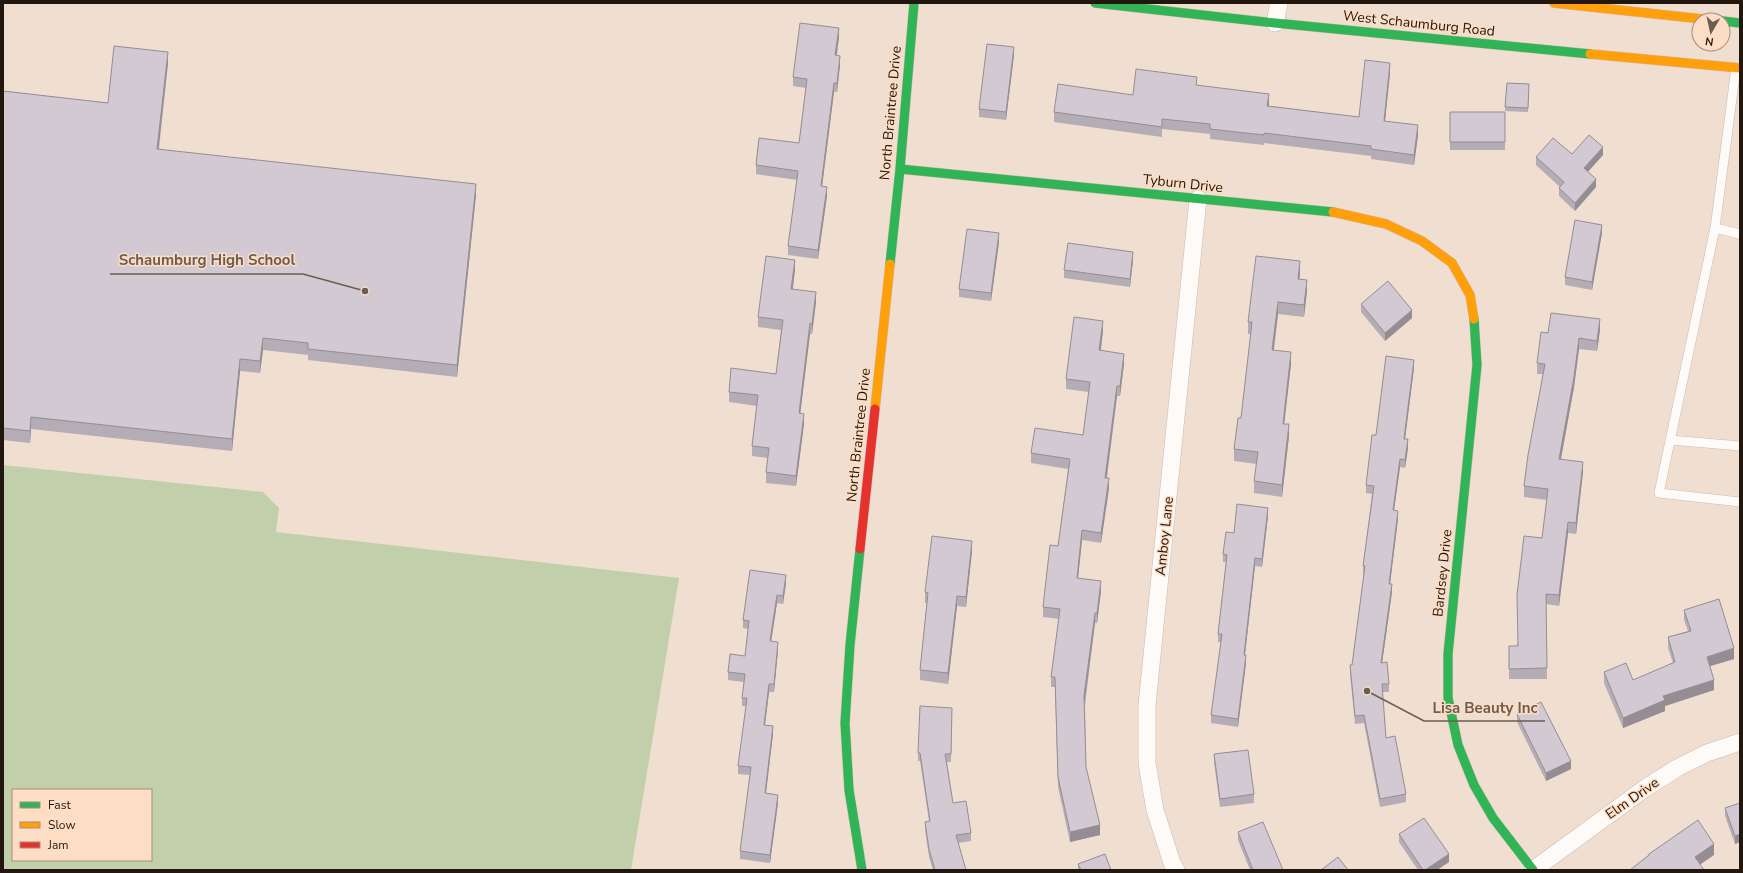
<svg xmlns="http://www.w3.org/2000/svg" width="1743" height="873" viewBox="0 0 1743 873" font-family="'Nunito Sans',sans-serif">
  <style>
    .green { fill: #c1d0aa; fill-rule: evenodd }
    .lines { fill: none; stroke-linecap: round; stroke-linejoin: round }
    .lane-casing { stroke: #c9bcb2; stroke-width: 10 }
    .street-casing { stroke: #c9bcb2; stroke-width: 18 }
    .fast-casing { stroke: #c9bcb2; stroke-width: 10 }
    .slow-casing { stroke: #c9bcb2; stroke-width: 10 }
    .jam-casing { stroke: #c9bcb2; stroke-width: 10 }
    .lane { stroke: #fdfaf8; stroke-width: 9 }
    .street { stroke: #fdfaf8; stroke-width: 17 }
    .fast { stroke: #30b455; stroke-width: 9 }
    .slow { stroke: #ff9f0a; stroke-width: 9 }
    .jam { stroke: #e5322d; stroke-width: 9 }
    .wall { fill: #b5adb5 }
    .shaded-wall { fill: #948d93 }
    .building { fill: #d3c9d2; stroke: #948d93 }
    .labels { text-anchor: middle; stroke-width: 3; stroke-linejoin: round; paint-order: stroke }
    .street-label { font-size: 14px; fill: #22170e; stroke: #fdddc3 }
    .leader { fill: none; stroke: #6a5d52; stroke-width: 1.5 }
    .callout-dot { fill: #6a5d52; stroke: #fdddc3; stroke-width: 1.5 }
    .callout-label { font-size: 15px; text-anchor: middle; font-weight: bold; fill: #6a5d52; stroke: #fdddc3; stroke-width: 3; stroke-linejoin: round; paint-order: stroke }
  </style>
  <rect width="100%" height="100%" fill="#f0ded0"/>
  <!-- green -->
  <path class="green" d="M3,465l260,27 16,16 -3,24 403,46 -48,292h-628zM13,790h138v70h-138z"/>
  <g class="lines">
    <defs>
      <path id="lane" d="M1736,68l-21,160 25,6
        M1715,228l-56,265 81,9
        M1670,440l70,6"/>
      <path id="street" d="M1275,23l4,-20
        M1176,870l-4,-7 -17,-53 -8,-47v-58l51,-506
        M1533,870l111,-81 33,-21 30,-15 33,-11"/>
      <path id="fast" d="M1095,3l180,20 315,31
        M1723,21l17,2
        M900,169l433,43
        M890,264l10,-95 14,-166
        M1474,319l3,46 -29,289v44l10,47 16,40 19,33 40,52
        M860,549l-10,96 -5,78 4,67 13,80"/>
      <path id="slow" d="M1554,3l158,17
        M1590,54l150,14
        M1333,212l53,12 36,17 30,22 18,32 4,24
        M875,409l15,-145"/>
      <path id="jam" d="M860,549l15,-140"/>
    </defs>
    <!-- lane casing -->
    <use href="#lane" class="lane-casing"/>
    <!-- street casing -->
    <use href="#street" class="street-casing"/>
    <!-- fast casing -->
    <use href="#fast" class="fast-casing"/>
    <!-- slow casing -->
    <use href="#slow" class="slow-casing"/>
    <!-- jam casing -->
    <use href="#jam" class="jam-casing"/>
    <!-- lane -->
    <use href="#lane" class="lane"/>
    <!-- street -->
    <use href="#street" class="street"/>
    <!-- fast -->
    <use href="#fast" class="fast"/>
    <!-- slow -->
    <use href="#slow" class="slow"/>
    <!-- jam -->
    <use href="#jam" class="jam"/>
  </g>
  <!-- wall -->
  <path class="wall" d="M839,37l-2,19 3,9 -3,27h-3l-12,94 5,10 -9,63 -30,-4v-9l9,-66 -41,-6v-9l43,-22 7,-55 -13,-2v-9z
    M1014,55l-8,65 -27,-3v-8z
    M168,63l-9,86 317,46 -19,182 -149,-17v-5l-45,-5 -3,23 -20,-2 -8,80 -201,-22 -1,14 -27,-3v-349l105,12z
    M1390,73l-5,48 33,14 -4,30 -43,-6v-3l-107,-13v2l-54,-6v-5l-48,-5v8l-108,-15v-10l79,-17 64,-10 72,19v2l90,11z
    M1507,83l22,1 -1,28 -23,-1z
    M1450,112h55v38h-55z
    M1572,154l31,1 -15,17 8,15 -21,24 -16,-15v-8l1,-1 -24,-22v-8z
    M1602,233l-10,57 -27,-5v-8z
    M999,242l-8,59 -32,-4v-8z
    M1133,260l-3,27 -66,-9v-8z
    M795,270l-2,19 23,13 -4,32h-2l-10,79 4,11 -8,62 -30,-3v-11l2,-14 -16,-2v-10l5,-40 -28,-4v-10l47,-18 5,-44 -23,-3v-10z
    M1300,273l-1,6 8,12 -3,26 -26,-3 -4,36 17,14 -7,60 5,12 -7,61 -28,-4v-12l3,-17 -23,-3v-12l7,-31 10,-84h-3v-12z
    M1361,304l51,14 -27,23 -24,-29z
    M1600,330l-3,21 -18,-2 -5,38 -13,72 22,13 -7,62 -8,-1 -9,73 -13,-2 1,75h-38v-33h8l25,-108 5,-38 -23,-3v-11l19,-112h-6v-11l11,-30z
    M1103,331l-2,20 23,13 -4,32h-3l-10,82 2,10 -8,55 -19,-3 -4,38 23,13 -4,32h-2l-10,82 1,62 14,68 -30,7 -12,-55 -3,-100h-4v-10l8,-58 -16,-2v-10l15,-61 10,-77 -37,-6v-10l52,-18 6,-43 -23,-3v-10z
    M1414,368l-9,71 3,9 -3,20 -5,-1 -6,43 4,9 -8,65 2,8 -10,71 7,21v8h-7l4,46 20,56v8l-26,5 -16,-84 -9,1 -5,-51v-8h2l12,-91h-1v-8l9,-72 -6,-1v-8l10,-50z
    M1268,516l-6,51 -7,-1 -10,89 1,8 -8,64 -27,-4v-8l10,-73h-3v-8l8,-72h-3v-8l11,-21z
    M972,551l-6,56 -9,-1 -9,78 -28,-4v-10l7,-67h-2v-11z
    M786,583l-3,21 -6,-1 -6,38 7,9 -4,42h-5l-4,33 8,9 -7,59 12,10 -8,60 -30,-4v-8l10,-76 -12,-1v-8l8,-60h-4v-8l2,-16 -16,-2v-8l17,-16 3,-27 -5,-1v-8z
    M1684,610l50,49 -24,7 4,24 -49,16v5l-42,17 -19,-45v-11l29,8 40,-17 -5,-15v-11l20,-6 -4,-11z
    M952,708l-1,54h-4l6,41 18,30v8l-13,2 8,27h-33l-4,-13 -4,-27v-8l4,-1 -9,-60h-2v-8z
    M1517,714l54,55 -25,12 -29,-59z
    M1214,754l40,40v9l-34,4 -6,-45z
    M1740,803v39l-5,2 -10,-28v-8z
    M1238,832l45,38h-33l-12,-30z
    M1399,834l50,28 -12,8h-19l-19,-28z
    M1078,864l33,6h-33z"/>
  <!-- shaded-wall -->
  <path class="shaded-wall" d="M839,28v9l-4,28v-10z
    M1014,47v8l-8,65v-8z
    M168,52v11l-11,98v-12z
    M840,56v9l-3,27v-9z
    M1390,63v10l-6,58v-10z
    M834,83v9l-13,103v-9z
    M1269,94v10l-2,12v-10z
    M1418,125v10l-4,30v-10z
    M1603,147v8l-19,21v-8z
    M1596,179v8l-21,24v-8z
    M476,184v11l-19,182v-12z
    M827,187v9l-9,63v-9z
    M1602,225v8l-10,57v-8z
    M999,233v9l-8,59v-8z
    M1133,252v8l-3,27v-8z
    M795,260v10l-4,29v-10z
    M1300,261v12l-2,17v-11z
    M1307,280v11l-3,26v-12z
    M816,292v10l-4,32v-10z
    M1278,302v12l-6,48v-12z
    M1412,310v8l-27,23v-8z
    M1600,319v11l-3,21v-10z
    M1103,321v10l-4,29v-10z
    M810,323v11l-11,90v-11z
    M263,338v12l-3,23v-12z
    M1579,338v11l-5,38 -15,82v-10z
    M1291,352v12l-8,71v-11z
    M1124,354v10l-4,32v-10z
    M240,359v12l-8,80v-12z
    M1414,360v8l-10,79v-8z
    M1117,386v10l-12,92v-10z
    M804,414v10l-8,62v-10z
    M31,417v12l-1,14v-12z
    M1289,424v12l-7,61v-12z
    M1408,439v9l-3,20v-8z
    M1400,459v8l-7,51v-8z
    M1583,462v10l-7,62v-11z
    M1109,478v10l-8,55v-10z
    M1268,508v8l-6,51v-8z
    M1398,511v8l-9,73v-8z
    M1568,522v11l-9,73v-11z
    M1082,530v10l-5,48v-10z
    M972,541v10l-6,56v-10z
    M1255,558v8l-11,97v-8z
    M786,575v8l-3,21v-8z
    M1101,581v10l-4,32v-10z
    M1392,584v8l-11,79v-8z
    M777,595v8l-7,46v-8z
    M957,596v10l-9,78v-11z
    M1095,613v10l-11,83v-10z
    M778,642v8l-4,42v-8z
    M1734,648v11l-27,8v-10z
    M1246,655v8l-8,64v-8z
    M1714,680v10l-49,16v5l-42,17v-10l40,-22z
    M769,684v8l-5,41v-8z
    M773,726v8l-8,67v-8z
    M1571,761v8l-25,12v-8z
    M778,795v8l-8,60v-8z
    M1100,825v10l-30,7v-10z
    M1740,834v8l-5,2v-8z
    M1714,844v11l-19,13v-11z
    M1449,854v8l-12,8h-12z"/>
  <!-- building -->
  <path class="building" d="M800,23l39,5 -4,27 5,1 -3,27h-3l-13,103 6,1 -9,63 -30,-4 10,-75 -42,-6 3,-27 40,5 8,-64 -14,-2z
    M987,44l27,3 -8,65 -27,-3z
    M114,46l54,6 -11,97 319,35 -19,181 -149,-16v-6l-45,-5 -3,23 -20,-2 -8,80 -201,-22 -1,14 -27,-3v-337l105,12z
    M1365,60l25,3 -6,58 34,4 -4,30 -43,-6v-3l-107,-13v2l-54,-6v-5l-48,-5v8l-108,-15 4,-28 75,11 3,-26 61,8 -1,8 73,9 -2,12 92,11z
    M1507,83l22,1 -1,24 -23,-1z
    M1450,112h55v30h-55z
    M1589,135l14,12 -19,21 12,11 -21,24 -16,-15 5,-6 -28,-25 17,-19 19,16z
    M1575,220l27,5 -10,57 -27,-5z
    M967,229l32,4 -8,60 -32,-4z
    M1068,243l65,9 -3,27 -66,-9z
    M766,256l29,4 -4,29 25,3 -4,32 -2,-1 -11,90 5,1 -8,62 -30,-4 3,-24 -17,-2 6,-51 -29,-3 2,-24 45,6 7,-54 -25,-3z
    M1256,256l44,5 -2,18 9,1 -3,25 -26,-3 -6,48 19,2 -8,72h6l-7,61 -28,-4 4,-29 -24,-3 4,-31h3l11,-96h-4z
    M1388,281l24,29 -27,23 -24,-29z
    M1551,313l49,6 -3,22 -18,-3 -5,39 -15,82 24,3 -7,61 -8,-1 -9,73 -13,-1 1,74 -38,1v-23h9l-1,-51 7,-59 18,2 6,-49 -24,-3 4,-31 17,-91 -8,-1 4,-31 7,1z
    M1074,317l29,4 -4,29 25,4 -4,32h-3l-12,92h4l-8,55 -19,-3 -5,48 24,3 -4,32h-2l-11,83 2,71 14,58 -30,7 -12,-55 -3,-100h-4l9,-68 -17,-2 7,-62 8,1 12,-87 -39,-6 4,-25 48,7 7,-53 -24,-3z
    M1386,356l28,4 -10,79h4l-3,21 -5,-1 -7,51 5,1 -9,73h3l-11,79 6,-1 2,22h-7l4,54 9,-2 11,58 -26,5 -16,-84 -9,1 -5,-51h2l13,-99h-2l11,-80 -8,-1 6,-50h4z
    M1237,504l31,4 -6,51 -7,-1 -11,97h2l-8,64 -27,-4 11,-81h-4l9,-79 -4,-1 3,-22 8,1z
    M932,536l40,5 -6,56 -9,-1 -9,77 -28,-3 8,-77 -3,-1z
    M750,570l36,5 -3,21 -6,-1 -7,46 8,1 -4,42h-5l-5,41 9,1 -8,67 13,2 -8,60 -30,-4 11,-84 -13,-1 9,-68h-5l3,-24 -17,-2 2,-18 15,2 4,-35 -6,-1z
    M1719,599l15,49 -27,9 7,23 -51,16 2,4 -42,18 -19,-46 22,-9 7,17 42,-18 -7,-25 23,-6 -7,-21z
    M1541,702l30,59 -25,12 -29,-59z
    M920,706l32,2 -1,46h-6l8,49 13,-2 5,32 -15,2 10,35h-31l-6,-21 -4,-27 5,-1 -10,-68h-2z
    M1248,750l6,44 -34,5 -6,-45z
    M1740,803v31l-5,2 -10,-28z
    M1424,818l25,36 -24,16h-2l-24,-36z
    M1698,820l16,24 -19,13 9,13h-74l19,-15v-1z
    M1263,822l20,48h-30l-15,-38z
    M1105,854l6,16h-30l-3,-6z
    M1338,857l10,13h-27z"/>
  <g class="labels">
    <!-- street labels -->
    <g class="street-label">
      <text transform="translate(1419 23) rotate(6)" y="5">West Schaumburg Road</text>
      <text transform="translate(890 113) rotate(-85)" y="5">North Braintree Drive</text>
      <text transform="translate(1183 183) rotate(6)" y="5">Tyburn Drive</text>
      <text transform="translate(858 435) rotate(-84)" y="5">North Braintree Drive</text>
      <text transform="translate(1164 536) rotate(-84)" y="5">Amboy Lane</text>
      <text transform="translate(1442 573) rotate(-84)" y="5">Bardsey Drive</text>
      <text transform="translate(1632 798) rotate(-35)" y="5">Elm Drive</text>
    </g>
  </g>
  <!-- callouts -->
  <path class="leader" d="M365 291L303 274H110M1367 691L1424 721H1545"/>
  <g class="callout-dot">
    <circle cx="365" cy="291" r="4"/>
    <circle cx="1367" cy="691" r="4"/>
  </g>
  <g class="callout-label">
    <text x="207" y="265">Schaumburg High School</text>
    <text x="1485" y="713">Lisa Beauty Inc</text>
  </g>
  <!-- border -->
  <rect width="1743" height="873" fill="none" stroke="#22170e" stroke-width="8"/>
  <!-- legend -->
  <rect x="12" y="789" width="140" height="72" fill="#fdddc3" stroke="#a58e7b"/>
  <rect x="20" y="802" width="20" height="6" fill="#30b455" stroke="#a58e7b"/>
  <text x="48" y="809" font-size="12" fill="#22170e">Fast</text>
  <rect x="20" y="822" width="20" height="6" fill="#ff9f0a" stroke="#a58e7b"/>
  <text x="48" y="829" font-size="12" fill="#22170e">Slow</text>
  <rect x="20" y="842" width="20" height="6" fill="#e5322d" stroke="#a58e7b"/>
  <text x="48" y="849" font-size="12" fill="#22170e">Jam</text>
  <!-- north arrow -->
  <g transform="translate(1711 32) rotate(189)"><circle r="19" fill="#fdddc3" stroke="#a58e7b"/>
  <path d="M0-3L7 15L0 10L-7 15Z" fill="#6a5d52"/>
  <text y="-6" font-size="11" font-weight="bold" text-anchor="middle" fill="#22170e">N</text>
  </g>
</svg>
